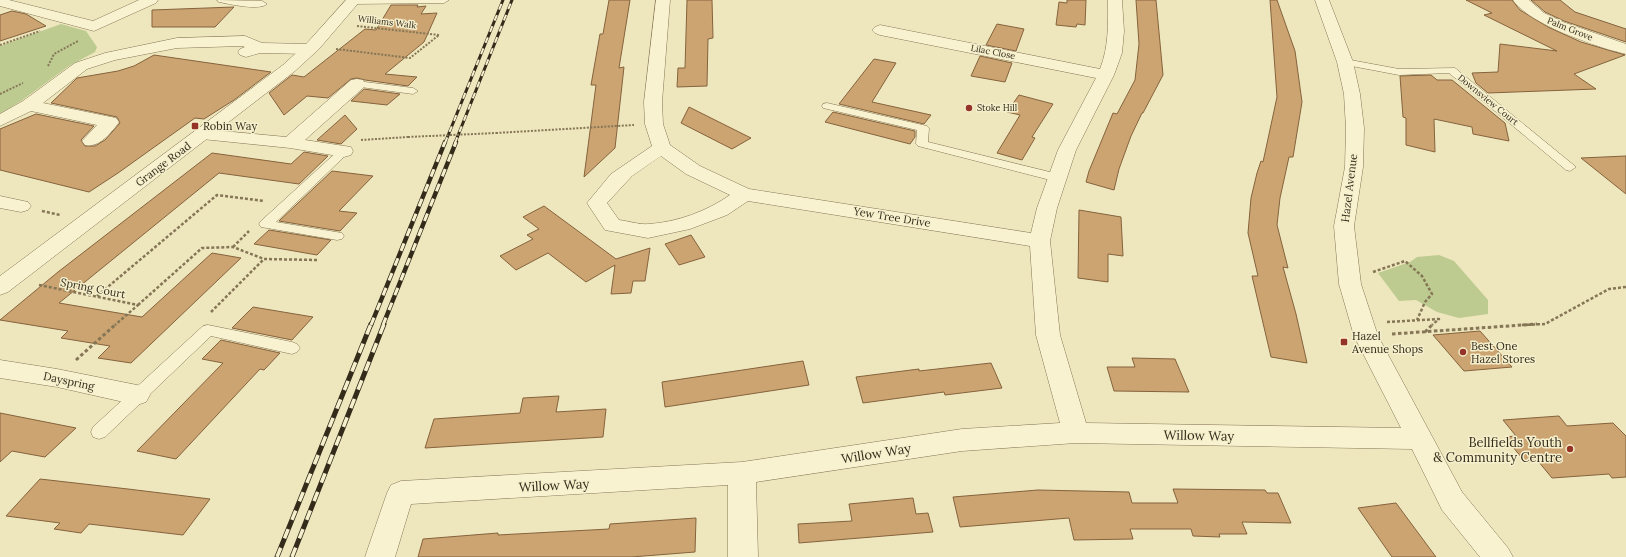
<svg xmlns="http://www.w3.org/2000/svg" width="1626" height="557" viewBox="0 0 1626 557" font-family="Lora,serif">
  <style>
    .green { fill: #bdcb91 }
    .building { fill: #cca472; stroke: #85633c }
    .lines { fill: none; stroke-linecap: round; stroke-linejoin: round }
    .service-casing { stroke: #857656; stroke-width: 1 }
    .minor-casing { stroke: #857656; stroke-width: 1 }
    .tertiary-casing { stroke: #857656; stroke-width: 1 }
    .path-far2 { stroke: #857656; stroke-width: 2; stroke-dasharray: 2 1.5; stroke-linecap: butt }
    .path-far1 { stroke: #857656; stroke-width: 2.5; stroke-dasharray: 3 2; stroke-linecap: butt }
    .path { stroke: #857656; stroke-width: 3; stroke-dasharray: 3.5 2.5; stroke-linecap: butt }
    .service { fill: #f9f2d0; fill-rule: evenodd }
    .minor { fill: #f9f2d0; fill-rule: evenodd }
    .tertiary { fill: #f9f2d0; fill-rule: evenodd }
    .rail-far2-casing { stroke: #342b1b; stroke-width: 3 }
    .rail-far1-casing { stroke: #342b1b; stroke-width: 4.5 }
    .rail-casing { stroke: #342b1b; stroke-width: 5 }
    .rail-far2 { stroke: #f5efcc; stroke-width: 2; stroke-dasharray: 6; stroke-linecap: butt }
    .rail-far1 { stroke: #f5efcc; stroke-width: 3; stroke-dasharray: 8; stroke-linecap: butt }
    .rail { stroke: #f5efcc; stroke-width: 3.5; stroke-dasharray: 10; stroke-linecap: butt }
    .path-bridge { stroke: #857656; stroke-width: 2; stroke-dasharray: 2 1.5; stroke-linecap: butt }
    .poi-dot { fill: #953426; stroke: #f5efcc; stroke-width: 1.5 }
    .labels { text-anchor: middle; stroke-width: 3; stroke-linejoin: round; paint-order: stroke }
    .far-street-label { font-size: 9px; fill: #342b1b; stroke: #f5efcc }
    .far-poi-label { font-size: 9px; fill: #342b1b; stroke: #f5efcc; text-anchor: start }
    .poi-label { font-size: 11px; fill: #342b1b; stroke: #f5efcc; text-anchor: start }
    .street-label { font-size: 11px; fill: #342b1b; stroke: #f5efcc }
    .near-street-label { font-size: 13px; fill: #342b1b; stroke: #f5efcc }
    .near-poi-label { font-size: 13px; fill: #342b1b; stroke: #f5efcc; text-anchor: end }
  </style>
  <rect width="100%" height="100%" fill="#eee6bd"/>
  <!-- green -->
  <path class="green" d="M61,24l25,7 11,16 -2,5 -26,14 -48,35 -21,13v-68z
    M1439,255l15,6 34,39v14l-29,4 -22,-6 -21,-12 -17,1 -21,-28 32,-11 7,-5z"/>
  <!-- building -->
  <path class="building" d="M609,0h21l-11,68 5,-1 -9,81 -31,29 12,-92h-5l9,-51h3z
    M687,0h25l1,38 -5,1 -1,47 -30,1 1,-19h7z
    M1067,0h19l-1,25 -8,-1 -1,3 -20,-2 3,-23 8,1z
    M1136,0h20l7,75 -20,38h-1l-11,23 -12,33 -5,21 -28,-8 3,-11 24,-58 4,1 18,-34 4,-36z
    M1270,0h7l18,51 7,51 -9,55h-4l-9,41 -3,27 11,43 -5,-1 13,47 11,49 -36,-6 -19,-81h6l-10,-43 3,-35 6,-25 4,-12 2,1 14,-65z
    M1466,0h46l8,10 28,17 33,15 44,13 -51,19 22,15 -108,4 -12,-10 -4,-10 26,-1 2,-28 57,7 -73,-36 8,-2z
    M1531,0h29l15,12 51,17v13l-62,-21 -19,-9z
    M391,5h27l-1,2 9,-1 -5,8 16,-1 -13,29 -39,32 32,3 -9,9 -43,-6 -8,-2 -6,1 -23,19 -21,-2 -23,19 -15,-22 23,-18 12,2 61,-48 11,1z
    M234,7l-19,20h-63v-17z
    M12,11l14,3 20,12 -46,15v-26z
    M997,24l27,5 -8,22 -30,-6z
    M154,55l117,17 -37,28 -30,19 -9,-1 -77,55 -29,19 -89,-22v-41l36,-15 58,12 -13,14 4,6h10l10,-6 15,-17 -3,-6 -66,-14 26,-25 41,-7 16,-5z
    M980,56l32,7 -7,19 -34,-6z
    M874,59l22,4 -24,39 59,13 -7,9 -85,-20z
    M1431,75l6,5h15l53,43 4,18 -36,-7 -1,-7 -38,-8 1,33 -29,-7v-27l-3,-1 -3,-41z
    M364,89l36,5 -13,11 -36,-4z
    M1019,95l34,9 -21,33 3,1 -13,22 -25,-7 23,-38 -13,-3z
    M689,107l62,31 -19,11 -51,-26z
    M833,112l82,19v6l-5,7 -85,-22z
    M345,115l12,14 -16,15 -24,-4z
    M304,152l24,4 -29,28 -80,-11 -160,130 83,14 70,-64 29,5 -110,105 -33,-5 12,-12 -49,-8 7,-7 -68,-11 58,-48 154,-119 79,11z
    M1626,156v38l-45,-36z
    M332,171l41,5 -34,35 18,2 -17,18 -61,-10z
    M544,206l72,53 34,-11 -5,33h-12l-2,12 -20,1 4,-29 -29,17 -38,-29 -32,17 -16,-14 33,-17 -6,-4 12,-6 -16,-12z
    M1079,210l42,7 2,39 -15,-2v28l-30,-4z
    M269,230l62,10 -14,15 -63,-11z
    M691,235l14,22 -26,8 -14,-21z
    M253,307l60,10 -21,23 -60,-12z
    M1480,331l32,36 -48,4 -31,-36z
    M221,340l59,13 -16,17 -4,-1 -84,90 -39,-8 86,-88 -21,-4z
    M1132,358l43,1 14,33 -75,-1 -7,-24h28z
    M803,361l6,24 -144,22 -3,-25z
    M991,363l11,25 -57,7 -1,-3 -81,11 -7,-26 63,-8v2z
    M559,396l-3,16 50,-3 -3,28 -178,11 9,-29 86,-6 3,-15z
    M0,413l76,15 -31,29 -33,-6 -12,11z
    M1559,416l8,10 46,-3 13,13v41l-14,1 -3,-4 -57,4 -14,-17 -13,1 -20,-25 11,-1 -13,-16z
    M40,479l88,10 82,10 -27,36 -94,-11 -8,9 -27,-4 6,-6 -54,-7z
    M1173,489l92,1 2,3h11l13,30 -49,-1 5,12h-28l1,3 -27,-1 -2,-7h-61l3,10 -59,1 -5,-22 -109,9 -7,-30 85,-7 91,2 3,11h46z
    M913,498l3,16 12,-1 5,19 -134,11 -1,-19 54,-3 -3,-17z
    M1396,503l40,54h-44l-34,-49z
    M696,518l-1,34 -64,5h-213l5,-18 75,-6v2l111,-6 1,-5z"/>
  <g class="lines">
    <defs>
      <path id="service" d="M217,0l45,1 5,3c-8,7 -38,0 -48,-2z
        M349,0h100l-5,3 -91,1 -3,-1z
        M1345,59l54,10 56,-1 121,99 -6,4 -4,-1 -117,-97 -50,2 -58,-11 -1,-2 1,-2z
        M357,81l56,7 5,3 -5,3 -60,-8 -1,-2z
        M827,103l100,23 2,2 -1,14 134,33 2,3 -6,4 -140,-36 -2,-2 1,-14 -94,-22 -1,-2 1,-2z
        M344,147l6,4 -2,2 -72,69 66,11 2,3 -2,3 -5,1 -76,-13 -2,-3 2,-3 79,-72z
        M208,325l84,17 5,2 3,4 -3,4 -5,2 -81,-18 -106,101 -6,2 -6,-2 -2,-5 2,-5 110,-101z"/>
      <path id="minor" d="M0,0h9l84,21 46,-21h19l-2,3 -62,28 -94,-25z
        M656,0h14l-8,102 1,22 7,21 30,21 49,23 282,44 6,-25 21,-58 38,-72 -216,-43 -5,-2 -3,-3 3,-3 5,-2 220,44c9,-23 8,-45 8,-69h14l2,31 -2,22 -8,22 -38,75 -19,58 -7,33 10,94 26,88 315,5 -47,-92 -15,-52 -5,-58 11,-59 1,-39 -2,-34 -7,-32 -22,-62h14l24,62 7,32 4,34 -1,39 -9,59 7,58 17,52 84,156 46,56 5,9h-33l-38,-47 -30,-61 -336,-6 -114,8 -206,31 2,75h-30v-72l-317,19 -16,53h-30l22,-64 4,-8 10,-4 341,-19 220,-33 98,-6 -24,-88 -6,-89 -282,-45 -21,14 -37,14 -42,9 -43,-8 -18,-27 24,-29 41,-28 -7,-22 -1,-22zM661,156l25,18 44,21c-23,16 -52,27 -81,29 -9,1 -21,-3 -30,-4l-12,-17 25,-27z
        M1513,0h16l15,13 19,9 63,22v10c-29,-7 -97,-30 -113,-54z
        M245,36l17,7 48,1 6,2 2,3 -2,3 -6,2 -50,-1 -14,4 -6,-2 -2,-3 2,-3 5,-2 -3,-1 -65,2 -62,12 -28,9 -44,34 73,15 3,4c-8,11 -20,26 -34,23l-3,-4 15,-16 -66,-14 -31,15v-12l23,-13 52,-38 30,-10 72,-15z
        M357,79l6,1 2,4 -2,4 -58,52 46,7 2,4 -2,4 -7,2 -54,-9 -88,-9 -6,-1 -3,-4 3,-4 6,-1 84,8 65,-57z
        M0,196l28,6 3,4 -3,4 -7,2 -21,-4z
        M0,360l57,9 80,16 9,3 4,7 -4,7 -9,3 -80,-18 -57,-9z"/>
      <path id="tertiary" d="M346,0h15l-42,49 -24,22 -287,221 -8,3v-19l283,-211 24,-22z"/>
    </defs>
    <!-- service casing -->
    <use href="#service" class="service-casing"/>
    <!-- minor casing -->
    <use href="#minor" class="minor-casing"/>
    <!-- tertiary casing -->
    <use href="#tertiary" class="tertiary-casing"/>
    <!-- path-far2 -->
    <path class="path-far2" d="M357,26l82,9
      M0,45l40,-14
      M336,49l74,9 29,-23
      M48,66l6,-12 24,-13
      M0,94l23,-11
      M496,133l138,-8
      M361,140l47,-3"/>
    <!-- path-far1 -->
    <path class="path-far1" d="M42,211l18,4
      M233,247l16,-16
      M1373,272l32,-11 17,15 10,18 -7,8 -8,18
      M39,285l99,20 -23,20
      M97,296l120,-101 47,6
      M138,305l64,-57 31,-1 31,12 53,1
      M211,312l53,-53
      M1387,322l52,-3 -7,6
      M1522,325l23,-1 64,-35 17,-2"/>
    <!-- path -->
    <path class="path" d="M1425,332l8,-8
      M1392,334l145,-10
      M76,360l40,-36"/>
    <!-- service -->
    <use href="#service" class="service"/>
    <!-- minor -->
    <use href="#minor" class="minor"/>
    <!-- tertiary -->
    <use href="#tertiary" class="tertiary"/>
    <defs>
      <path id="rail-far2" d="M445,143l58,-143
        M455,143l57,-143"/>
      <path id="rail-far1" d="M371,325l74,-183
        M383,325l73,-183"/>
      <path id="rail" d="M277,557l94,-233
        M292,557l92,-233"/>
    </defs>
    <!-- rail-far2 casing -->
    <use href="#rail-far2" class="rail-far2-casing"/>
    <!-- rail-far1 casing -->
    <use href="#rail-far1" class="rail-far1-casing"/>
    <!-- rail casing -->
    <use href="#rail" class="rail-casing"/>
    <!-- rail-far2 -->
    <use href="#rail-far2" class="rail-far2"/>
    <!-- rail-far1 -->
    <use href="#rail-far1" class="rail-far1"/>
    <!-- rail -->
    <use href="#rail" class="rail"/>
    <!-- path-bridge -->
    <path class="path-bridge" d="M408,137l88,-4"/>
  </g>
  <!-- markers -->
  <g class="poi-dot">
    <circle cx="969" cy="108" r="4"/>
    <rect x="191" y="122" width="8" height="8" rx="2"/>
    <rect x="1340" y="338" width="8" height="8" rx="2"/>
    <circle cx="1463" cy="352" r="4"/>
    <circle cx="1570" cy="449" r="4"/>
  </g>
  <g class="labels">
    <!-- far-street labels -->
    <g class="far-street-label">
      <text transform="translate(387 22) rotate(7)" y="3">Williams Walk</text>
      <text transform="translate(1570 29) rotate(22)" y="3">Palm Grove</text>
      <text transform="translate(993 52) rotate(11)" y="3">Lilac Close</text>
      <text transform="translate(1488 100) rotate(39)" y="3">Downsview Court</text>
    </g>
    <!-- far-poi labels -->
    <g class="far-poi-label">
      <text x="977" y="111">Stoke Hill</text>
    </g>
    <!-- poi labels -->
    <g class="poi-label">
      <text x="203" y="130">Robin Way</text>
      <text x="1352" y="340">Hazel<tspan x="1352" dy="13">Avenue Shops</tspan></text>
      <text x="1471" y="350">Best One<tspan x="1471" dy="13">Hazel Stores</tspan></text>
    </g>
    <!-- street labels -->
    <g class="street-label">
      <text transform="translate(163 164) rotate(-37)" y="4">Grange Road</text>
      <text transform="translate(1349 188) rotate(-83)" y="4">Hazel Avenue</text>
      <text transform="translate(892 217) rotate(9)" y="4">Yew Tree Drive</text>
      <text transform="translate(93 288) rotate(11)" y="4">Spring Court</text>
      <text transform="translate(69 381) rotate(12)" y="4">Dayspring</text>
    </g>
    <!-- near-street labels -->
    <g class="near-street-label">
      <text transform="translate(1199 435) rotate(1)" y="5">Willow Way</text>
      <text transform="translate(876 453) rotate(-9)" y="5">Willow Way</text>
      <text transform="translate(554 485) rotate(-3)" y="5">Willow Way</text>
    </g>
    <!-- near-poi labels -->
    <g class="near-poi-label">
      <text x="1562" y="447">Bellfields Youth<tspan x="1562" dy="15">&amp; Community Centre</tspan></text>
    </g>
  </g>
</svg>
